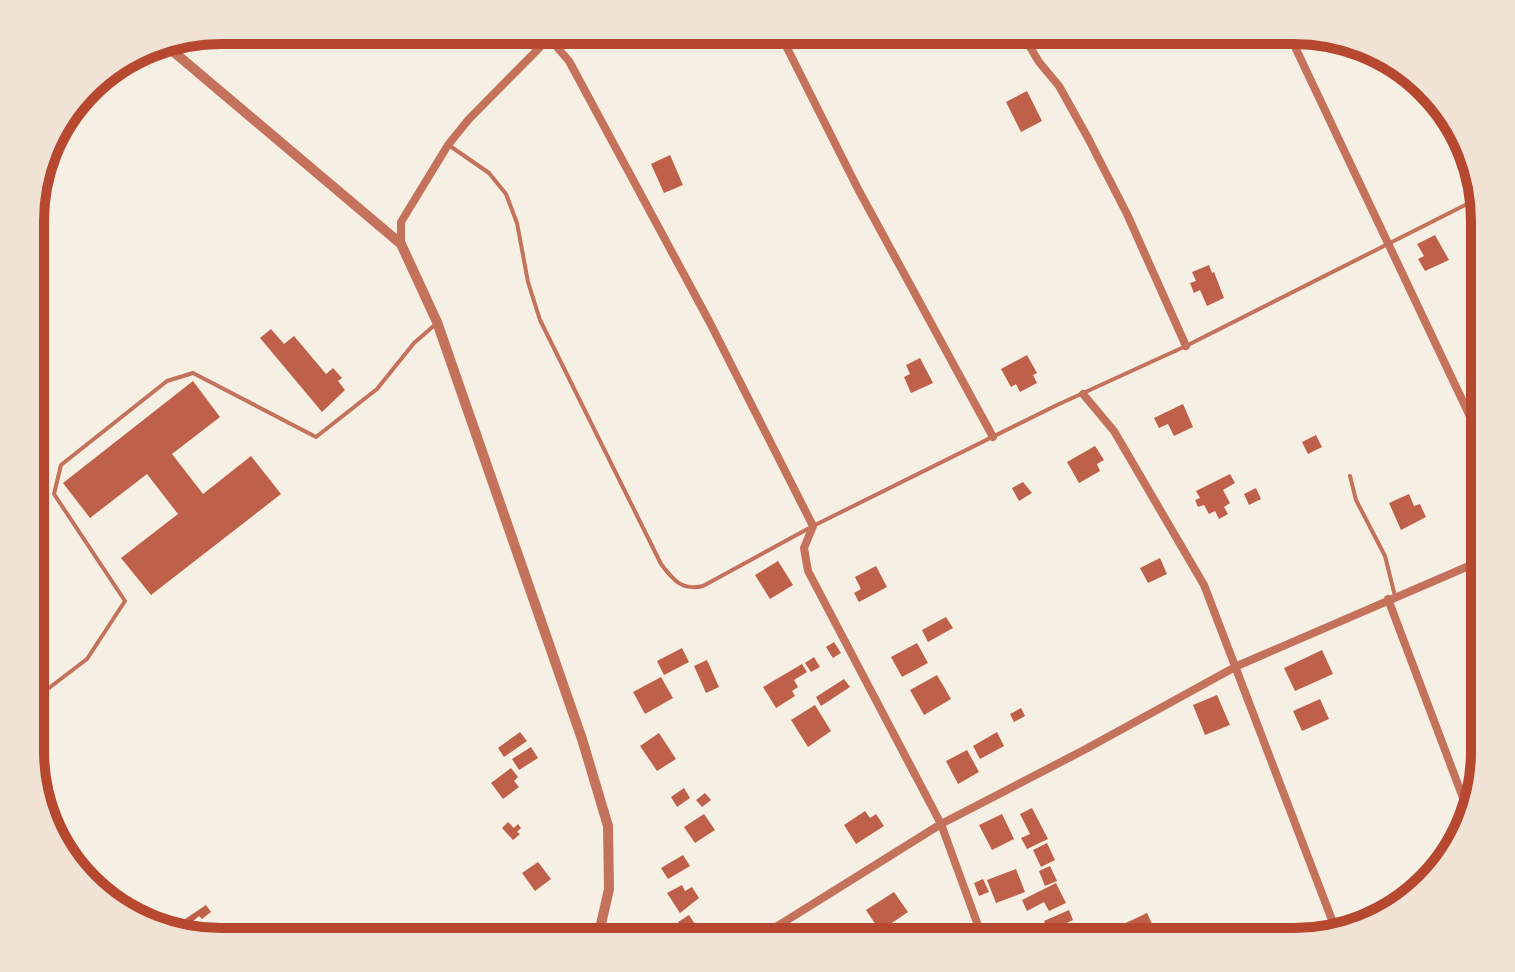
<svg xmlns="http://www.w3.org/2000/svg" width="1515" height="972" viewBox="0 0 1515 972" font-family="'IBM Plex Serif',serif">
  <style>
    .building { fill: #bf614a }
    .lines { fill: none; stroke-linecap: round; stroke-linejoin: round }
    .service { stroke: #c5725c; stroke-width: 4 }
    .minor { stroke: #c5725c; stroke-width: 8 }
    .tertiary { stroke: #c5725c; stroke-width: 10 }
    .rim { fill: none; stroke: #b5482f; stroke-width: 10 }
  </style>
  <rect width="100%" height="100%" fill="#f6efe4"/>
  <!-- building -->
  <path class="building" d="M1027,91l15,30 -21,11 -15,-30z
    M670,155l13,30 -19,8 -13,-29z
    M1435,235l14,25 -24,11 -7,-12 6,-3 -7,-12z
    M1209,265l3,8 2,-1 10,26 -17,8 -7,-16 -6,3 -4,-10 6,-2 -4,-9z
    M271,329l13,15 10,-8 32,38 7,-6 9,10 -4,3 7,9 -23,22 -62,-74z
    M1027,355l10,18 -4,2 4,8 -17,9 -4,-8 -5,3 -10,-18z
    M920,358l13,25 -22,10 -7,-16 6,-3 -4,-9z
    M193,381l27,36 -48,37 31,40 48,-38 30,38 -130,101 -30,-37 57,-44 -31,-40 -57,44 -27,-35z
    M1183,404l10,23 -19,9 -6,-12 -9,4 -5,-10z
    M1316,435l6,12 -14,7 -6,-12z
    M1095,446l9,14 -7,4 3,7 -21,12 -12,-21z
    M1230,474l5,9 -12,7 7,13 -6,4 4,7 -9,5 -4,-8 -6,3 -5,-9 -6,2 -3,-7 5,-2 -4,-7z
    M1023,482l9,11 -13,8 -7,-13z
    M1256,488l5,11 -12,6 -5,-11z
    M1409,494l5,12 6,-2 6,13 -25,13 -12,-27z
    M1160,558l7,16 -19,9 -8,-15z
    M778,561l15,24 -23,14 -15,-24z
    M876,566l11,21 -28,15 -5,-9 7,-4 -6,-12z
    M946,617l7,11 -25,14 -6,-12z
    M834,642l7,11 -8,5 -7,-11z
    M917,643l11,20 -26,14 -11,-20z
    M682,648l7,14 -25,13 -7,-14z
    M1322,650l11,24 -38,17 -11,-23z
    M814,657l6,10 -9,5 -6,-9z
    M707,660l12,27 -13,6 -12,-27z
    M802,664l5,8 -13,8 4,7 -6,4 3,5 -19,12 -13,-21z
    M937,675l14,24 -27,16 -14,-25z
    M661,677l12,21 -28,16 -12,-22z
    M844,679l6,8 -29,19 -5,-9z
    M1217,695l13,30 -25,10 -12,-30z
    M1320,699l9,20 -27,12 -9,-20z
    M815,705l16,26 -23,16 -17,-27z
    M1021,708l4,8 -11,6 -4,-8z
    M520,732l7,9 -23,16 -6,-9z
    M997,732l7,14 -24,13 -7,-13z
    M659,733l17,26 -19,12 -17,-25z
    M531,747l7,11 -19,12 -7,-11z
    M967,750l12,22 -21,12 -12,-23z
    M511,768l7,9 -4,4 5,6 -16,12 -12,-16z
    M684,788l6,10 -13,9 -6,-10z
    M705,793l6,7 -9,7 -6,-7z
    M1032,808l16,31 -21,10 -6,-11 9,-4 -10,-20z
    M865,811l5,7 6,-4 8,12 -28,18 -12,-19z
    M704,814l11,16 -20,13 -11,-16z
    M1002,814l12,25 -22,11 -13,-25z
    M508,822l6,6 4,-4 3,4 -4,4 3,2 -7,6 -11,-12z
    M1047,843l8,17 -14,7 -8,-17z
    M683,855l7,11 -22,13 -7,-11z
    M538,862l13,17 -16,12 -13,-18z
    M1050,866l7,15 -12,5 -6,-15z
    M1016,869l9,23 -29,11 -9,-23z
    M983,879l6,13 -10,4 -5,-13z
    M1056,883l10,20 -17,8 -5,-9 -17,9 -5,-11z
    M682,885l3,6 7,-4 7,11 -19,15 -13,-20z
    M894,892l14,20 -28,19 -14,-21z
    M206,905l5,7 -9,7 -3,-3 -10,9 9,10 -24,-7 9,-8 2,3 2,-2 -2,-2z
    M1069,910l4,10 -25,12 -4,-11z
    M1147,913l7,15 -29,14h-22l-3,-7z
    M689,915l10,15 -11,8 -10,-16z
    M1087,930l3,7 -11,5h-19z"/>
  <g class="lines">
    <!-- service -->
    <path class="service" d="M450,146l39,27 17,21 11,29 11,59 12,38 121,244c12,16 21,27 42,22l110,-60 244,-121 129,-59 295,-149
      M1350,476l6,24 29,56 10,40
      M32,701l55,-42 38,-58 -71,-107 7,-29 106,-84 26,-8 123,64 61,-48 37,-46 23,-20"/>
    <!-- minor -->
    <path class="minor" d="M778,30l80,159 135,248
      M1020,30l19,32 20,24 29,52 39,76 59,132
      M1287,30l198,418
      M549,38l20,23 140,260 104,205 -9,22 4,23 133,253 43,118
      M401,244v-22l47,-77 21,-26 88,-89
      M1083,394l31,37 90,154 133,348
      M1388,599l80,212
      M752,942l189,-118 143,-74 153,-84 248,-107"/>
    <!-- tertiary -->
    <path class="tertiary" d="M162,42l239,202 36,78 145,417 26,87 1,63 -12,53"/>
  </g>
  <!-- crop -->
  <path d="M0 0H1515V972H0ZM221 44H1294A177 177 0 0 1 1471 221V751A177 177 0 0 1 1294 928H221A177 177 0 0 1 44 751V221A177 177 0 0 1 221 44Z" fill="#f1e2d6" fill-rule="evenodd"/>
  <path class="rim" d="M221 44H1294A177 177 0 0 1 1471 221V751A177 177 0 0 1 1294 928H221A177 177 0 0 1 44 751V221A177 177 0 0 1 221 44Z"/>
</svg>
